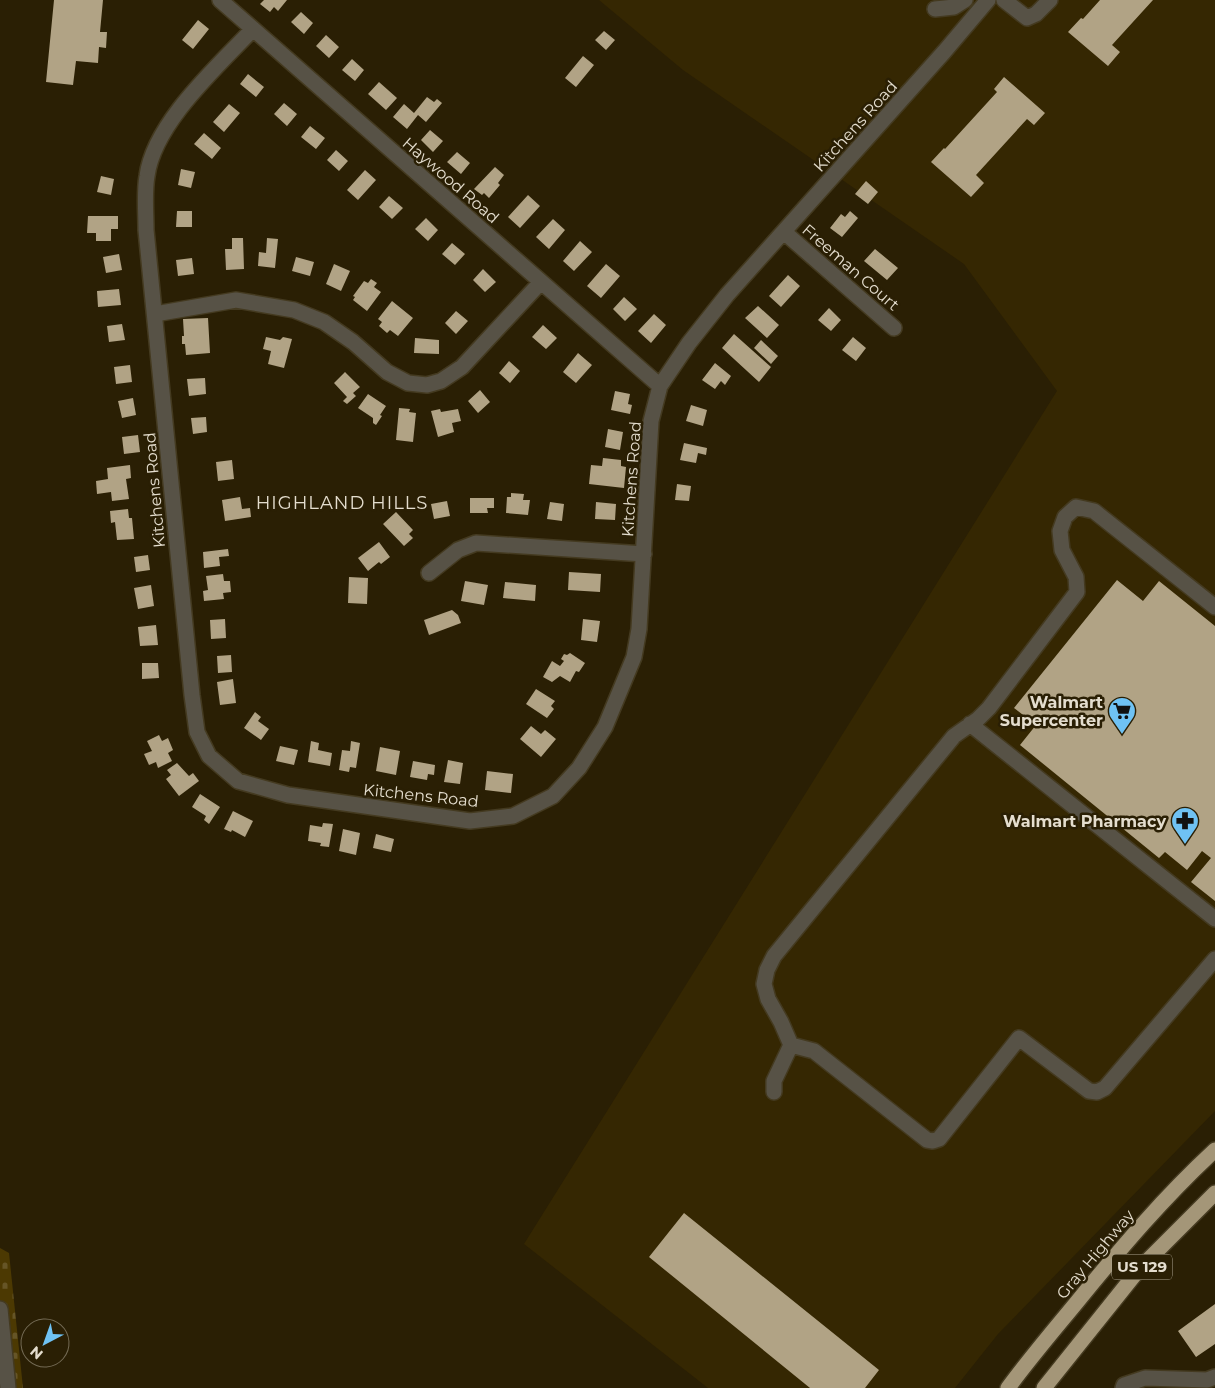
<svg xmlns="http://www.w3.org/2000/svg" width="1215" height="1388" viewBox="0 0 1215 1388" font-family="Montserrat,sans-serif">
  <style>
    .built { fill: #352702 }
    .cemetery { fill: url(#cemetery-stones) }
    .building { fill: #b1a385 }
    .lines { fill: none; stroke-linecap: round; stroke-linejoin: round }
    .minor-casing { stroke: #443a20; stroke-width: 18 }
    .highway-casing { stroke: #443a20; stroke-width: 18 }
    .minor { stroke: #575246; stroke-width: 15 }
    .highway { stroke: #a49678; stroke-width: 15 }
    .labels { text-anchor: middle; stroke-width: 5; stroke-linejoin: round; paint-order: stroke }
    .shield { fill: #2a1f04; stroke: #aca491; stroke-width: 1 }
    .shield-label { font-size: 15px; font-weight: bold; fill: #e4ddce }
    .street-label { font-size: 16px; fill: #e4ddce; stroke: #2a1f04 }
    .poi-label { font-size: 16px; font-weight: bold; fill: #e4ddce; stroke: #2a1f04; text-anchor: end }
    .neighbourhood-label { font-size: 18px; letter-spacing: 1px; fill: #e4ddce; stroke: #2a1f04 }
  </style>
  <defs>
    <pattern id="cemetery-stones" width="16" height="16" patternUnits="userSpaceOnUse" patternTransform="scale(1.25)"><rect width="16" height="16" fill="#4c3902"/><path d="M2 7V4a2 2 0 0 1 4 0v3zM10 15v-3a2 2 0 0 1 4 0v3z" fill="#665526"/></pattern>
  </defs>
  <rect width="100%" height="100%" fill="#2a1f04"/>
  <!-- built -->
  <path class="built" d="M599,0h616v1111l-217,223 -43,54h-247l-184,-144 533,-853 -93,-127 -281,-194z"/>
  <!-- cemetery -->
  <path class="cemetery" d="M0,1248l9,5 14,135h-23z"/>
  <!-- building -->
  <path class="building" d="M54,0h49l-3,32h7l-1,16 -7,-1 -1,16 -22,-2 -3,24 -27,-3z
    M264,0h23l-9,11 -4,-4 -4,5 -10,-8z
    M1100,0h53l-41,45 8,7 -12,14 -40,-34 13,-14 2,1z
    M301,12l12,11 -9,11 -13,-12z
    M198,20l11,9 -16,20 -11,-9z
    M604,31l11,9 -9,10 -11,-10z
    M326,35l13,12 -10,11 -13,-12z
    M583,56l11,9 -18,22 -11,-9z
    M352,59l12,11 -9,11 -13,-11z
    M248,74l16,13 -8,10 -16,-13z
    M1004,77l41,36 -11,12 -7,-6 -51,56 8,8 -13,14 -40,-35 13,-14 1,1 52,-57 -3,-3z
    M379,82l18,16 -11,12 -18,-16z
    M427,97l7,5 3,-3 5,4 -16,19 -8,-7 -11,14 -14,-12 11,-13 10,9z
    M284,103l13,11 -10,12 -13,-12z
    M229,104l11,9 -16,19 -11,-10z
    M310,126l15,12 -9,11 -15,-12z
    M430,130l13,11 -10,11 -12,-12z
    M204,133l17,15 -9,11 -18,-15z
    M336,150l12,11 -9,10 -12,-11z
    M457,152l13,11 -9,11 -14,-12z
    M495,167l9,8 -6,8 2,2 -11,13 -5,-5 -2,2 -8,-6z
    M181,169l14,3 -4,16 -13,-3z
    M365,170l11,10 -18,20 -11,-10z
    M101,176l13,3 -3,16 -14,-3z
    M866,181l12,11 -10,12 -13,-10z
    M528,195l12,11 -20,22 -12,-11z
    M389,196l14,12 -11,11 -13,-12z
    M177,211h15v16h-16z
    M850,211l8,7 -16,19 -12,-9 11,-14 4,3z
    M88,216h30v13h-7v12h-15v-8h-9z
    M426,218l12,12 -10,11 -13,-12z
    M553,219l12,11 -16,19 -13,-12z
    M232,238h11l1,31 -18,1 -1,-21h7z
    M267,238l11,1 -3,29 -17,-2 1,-14 7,1z
    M580,241l12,11 -18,19 -11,-10z
    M452,243l13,11 -10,11 -13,-11z
    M875,249l23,19 -11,12 -23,-19z
    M119,254l3,16 -16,3 -3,-16z
    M296,257l18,5 -4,14 -18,-5z
    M192,258l2,16 -16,2 -2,-16z
    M334,264l16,7 -9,20 -15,-7z
    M606,264l14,12 -19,22 -14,-12z
    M483,269l13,13 -11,10 -12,-12z
    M788,275l12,11 -19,21 -12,-11z
    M371,279l6,4 -3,4 7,5 -14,19 -14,-11 2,-3 -2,-1 11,-15 4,2z
    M119,289l2,16 -23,2 -1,-16z
    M624,297l13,12 -12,12 -12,-12z
    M392,301l21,17 -15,18 -8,-6 -3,3 -8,-7 3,-4 -4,-3z
    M758,306l21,19 -12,13 -22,-20z
    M829,308l12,12 -10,11 -13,-11z
    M456,311l12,10 -12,13 -11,-11z
    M654,314l12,11 -15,18 -13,-12z
    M208,318l2,35 -24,2 -1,-11h-3v-8h2l-1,-17z
    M122,324l3,16 -16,2 -2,-16z
    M543,325l14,13 -11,11 -14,-12z
    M734,334l37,33 -12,15 -37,-34z
    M266,337l14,3 3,-3 9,2 -8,29 -16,-4 3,-13 -8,-2z
    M853,337l13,11 -10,13 -14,-11z
    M415,338l24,2v14l-25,-1z
    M761,340l17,16 -7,8 -17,-16z
    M578,353l14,12 -16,18 -13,-11z
    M509,361l11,10 -10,12 -11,-10z
    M715,363l16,13 -6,9 -4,-4 -6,8 -13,-9z
    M130,365l2,17 -16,2 -2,-17z
    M345,372l15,15 -7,6 3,3 -9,8 -4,-3 4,-4 -13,-14z
    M205,378l1,16 -17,2 -2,-17z
    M480,390l10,12 -12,11 -10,-12z
    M615,391l15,3 -2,10 4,1 -2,9 -19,-4z
    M368,394l18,12 -6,9 2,1 -6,9 -3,-2v-5l-15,-10z
    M133,398l3,17 -14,3 -4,-17z
    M691,405l16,5 -4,16 -17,-5z
    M399,408l11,1 -1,3 7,1 -3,29 -17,-2z
    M440,409l1,3 17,-3 3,12 -9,2 2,9 -16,5 -7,-26z
    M206,417l1,15 -14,2 -2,-16z
    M608,429l15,3 -3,18 -15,-3z
    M138,435l2,17 -16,2 -2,-17z
    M684,443l23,5 -1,7 -8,-2 -2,10 -16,-3z
    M603,458l18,2v6l5,1 -2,21 -35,-4 2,-19 11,1z
    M232,460l2,19 -16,2 -2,-19z
    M130,465l1,13 -5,1 3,20 -17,2 -1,-9 -14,2 -1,-13 12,-2 -1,-11z
    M677,484l14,2 -2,15 -14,-1z
    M511,493l13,1 -1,6h7l-2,15 -22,-2 1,-16h4z
    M240,497l2,12 8,-1 1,9 -26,4 -3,-21z
    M470,498h24v10h-7l1,5h-18z
    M447,501l3,15 -16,3 -3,-15z
    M550,502l14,2 -2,17 -15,-2z
    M596,502l20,2 -1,16 -20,-1z
    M128,509l1,9h3l2,21 -17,1 -2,-18 -4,1 -1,-12z
    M396,512l17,18 -4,4 4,4 -9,8 -21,-22z
    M379,542l11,15 -9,7 -2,-2 -11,9 -10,-13z
    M228,549l1,7 -10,1 1,9 -16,2 -1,-16z
    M148,555l2,15 -14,2 -2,-15z
    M569,572l32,2 -1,18 -32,-2z
    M223,574l1,7h6l1,11 -8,1 1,6 -20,2 -1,-10 5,-1 -2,-14z
    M349,577l19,1 -1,26 -19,-1z
    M1117,580l26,21 16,-20 56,45v275l-24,-19 20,-24 -9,-7 -15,19 -22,-18 -6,6 -139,-113 16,-20 -22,-17z
    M465,581l23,4 -4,20 -23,-4z
    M505,582l31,3 -1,16 -32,-3z
    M151,585l3,21 -16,3 -4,-21z
    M452,610l6,5 3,8 -32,12 -5,-15z
    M225,619l1,19 -15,1 -1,-19z
    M583,619l17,2 -3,21 -16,-2z
    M156,625l2,20 -18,1 -2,-19z
    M570,653l15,10 -6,9 -3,-1 -6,11 -10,-6 -8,6 -9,-5 9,-16 8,5 4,-5 -3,-2 3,-5 3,1z
    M231,655l1,17 -14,1 -1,-17z
    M142,663h16l1,15 -17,1z
    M233,679l3,24 -16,2 -3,-23z
    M536,689l19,12 -4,5 3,3 -7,9 -21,-14z
    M255,712l6,5 -3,4 11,8 -8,11 -17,-12z
    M531,726l10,8 4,-4 11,9 -15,18 -21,-18z
    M159,735l3,6 6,-3 5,12 -5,3 4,8 -14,7 -2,-6 -7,3 -5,-11 8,-3 -5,-10z
    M311,741l8,2 -1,7 14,3 -2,13 -22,-4z
    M351,741l9,2 -4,25 -6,-1 -1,5 -10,-2 3,-20 8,1z
    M280,746l18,4 -4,15 -18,-4z
    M380,747l20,4 -4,24 -20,-4z
    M448,760l15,3 -3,21 -16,-2z
    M413,761l22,4 -1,10 -6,-1 -1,6 -17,-3z
    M177,763l12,13 4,-3 6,8 -20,15 -13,-17 5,-4 -4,-5z
    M487,771l26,3 -2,19 -26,-3z
    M200,794l20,13 -11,17 -5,-4 2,-4 -14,-9z
    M233,811l20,10 -8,16 -13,-7 -1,2 -7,-3z
    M323,823l10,1 -4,23 -9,-1 1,-3 -13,-2 2,-16 12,2z
    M343,829l17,4 -4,22 -17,-4z
    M376,834l18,5 -3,13 -18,-4z
    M684,1213l195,157 -14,18h-55l-161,-131z
    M1215,1304v40l-19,13 -18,-26z"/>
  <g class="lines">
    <defs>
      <path id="minor" d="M220,0l440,386
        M1004,0l23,18 9,-4 14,-14
        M935,9l19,-2 11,-7
        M253,29c-36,38 -99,94 -106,147 -3,17 -1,36 -1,54l46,465 5,37 12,24 29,25 50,14 182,26 43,-5 40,-20 26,-28 26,-41 29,-70 5,-28 12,-208 9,-35 29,-43 38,-48 217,-243 44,-52
        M784,232l110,96
        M155,314l81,-14 58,10 30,12 29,20 34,30 21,11 19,2 14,-4 21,-14 79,-85
        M429,573l29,-23 18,-7 168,11
        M970,724l245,195
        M791,1045l23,6 113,89 6,1 6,-2 80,-101 70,53 8,1 8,-4 110,-129
        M774,1092v-11l17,-36 -10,-23 -13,-23 -4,-15 3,-14 7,-14 180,-220 24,-17 11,-11 88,-116 -1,-15 -14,-27 -2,-19 5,-14 11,-10 18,4 121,96
        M0,1309l8,79
        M1123,1388l1,-3 21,-7 62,2 8,-3"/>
      <path id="highway" d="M1008,1388c22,-30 46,-58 69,-86 43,-53 88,-106 138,-152
        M1044,1388l96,-120 75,-75"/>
    </defs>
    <!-- minor casing -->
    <use href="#minor" class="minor-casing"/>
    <!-- highway casing -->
    <use href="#highway" class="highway-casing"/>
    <!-- minor -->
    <use href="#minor" class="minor"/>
    <!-- highway -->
    <use href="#highway" class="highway"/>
  </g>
  <!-- icons -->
  <defs>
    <symbol id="supermarket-pin" viewBox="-11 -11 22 30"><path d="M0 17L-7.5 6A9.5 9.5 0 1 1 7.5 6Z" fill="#6fc2f4" stroke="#2a1f04"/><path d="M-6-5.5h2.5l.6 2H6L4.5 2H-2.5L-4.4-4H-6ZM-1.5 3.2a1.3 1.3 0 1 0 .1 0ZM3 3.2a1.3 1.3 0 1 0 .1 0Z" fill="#111"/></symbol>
    <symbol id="pharmacy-pin" viewBox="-11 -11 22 30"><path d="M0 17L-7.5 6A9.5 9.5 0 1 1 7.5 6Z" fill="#6fc2f4" stroke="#2a1f04"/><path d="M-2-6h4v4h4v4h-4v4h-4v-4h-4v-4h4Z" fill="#111"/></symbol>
  </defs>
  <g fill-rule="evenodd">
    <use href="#supermarket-pin" x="1106" y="695" width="32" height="43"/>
    <use href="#pharmacy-pin" x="1169" y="805" width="32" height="43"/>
  </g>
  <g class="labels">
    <!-- shield labels -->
    <rect class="shield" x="1112" y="1254.5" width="60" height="25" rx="4"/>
    <g class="shield-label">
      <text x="1142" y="1272">US 129</text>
    </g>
    <!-- street labels -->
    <g class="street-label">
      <text transform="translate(855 126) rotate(-48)" y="6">Kitchens Road</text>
      <text transform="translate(451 180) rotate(41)" y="6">Haywood Road</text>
      <text transform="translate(851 267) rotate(41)" y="6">Freeman Court</text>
      <text transform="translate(631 479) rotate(-86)" y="6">Kitchens Road</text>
      <text transform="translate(154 490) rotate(-95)" y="6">Kitchens Road</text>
      <text transform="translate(421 795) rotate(6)" y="6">Kitchens Road</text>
      <text transform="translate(1095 1254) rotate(-50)" y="6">Gray Highway</text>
    </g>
    <!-- poi labels -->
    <g class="poi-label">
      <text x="1103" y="708">Walmart<tspan x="1103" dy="18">Supercenter</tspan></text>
      <text x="1166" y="827">Walmart Pharmacy</text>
    </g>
    <!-- neighbourhood labels -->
    <g class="neighbourhood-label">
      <text x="342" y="509">HIGHLAND HILLS</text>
    </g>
  </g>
  <!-- north arrow -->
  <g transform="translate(45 1343) rotate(221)"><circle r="24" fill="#2a1f04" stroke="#746b55"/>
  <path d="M0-4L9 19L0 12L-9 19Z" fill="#6fc2f4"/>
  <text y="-8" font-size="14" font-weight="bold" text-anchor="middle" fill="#e4ddce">N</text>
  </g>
</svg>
